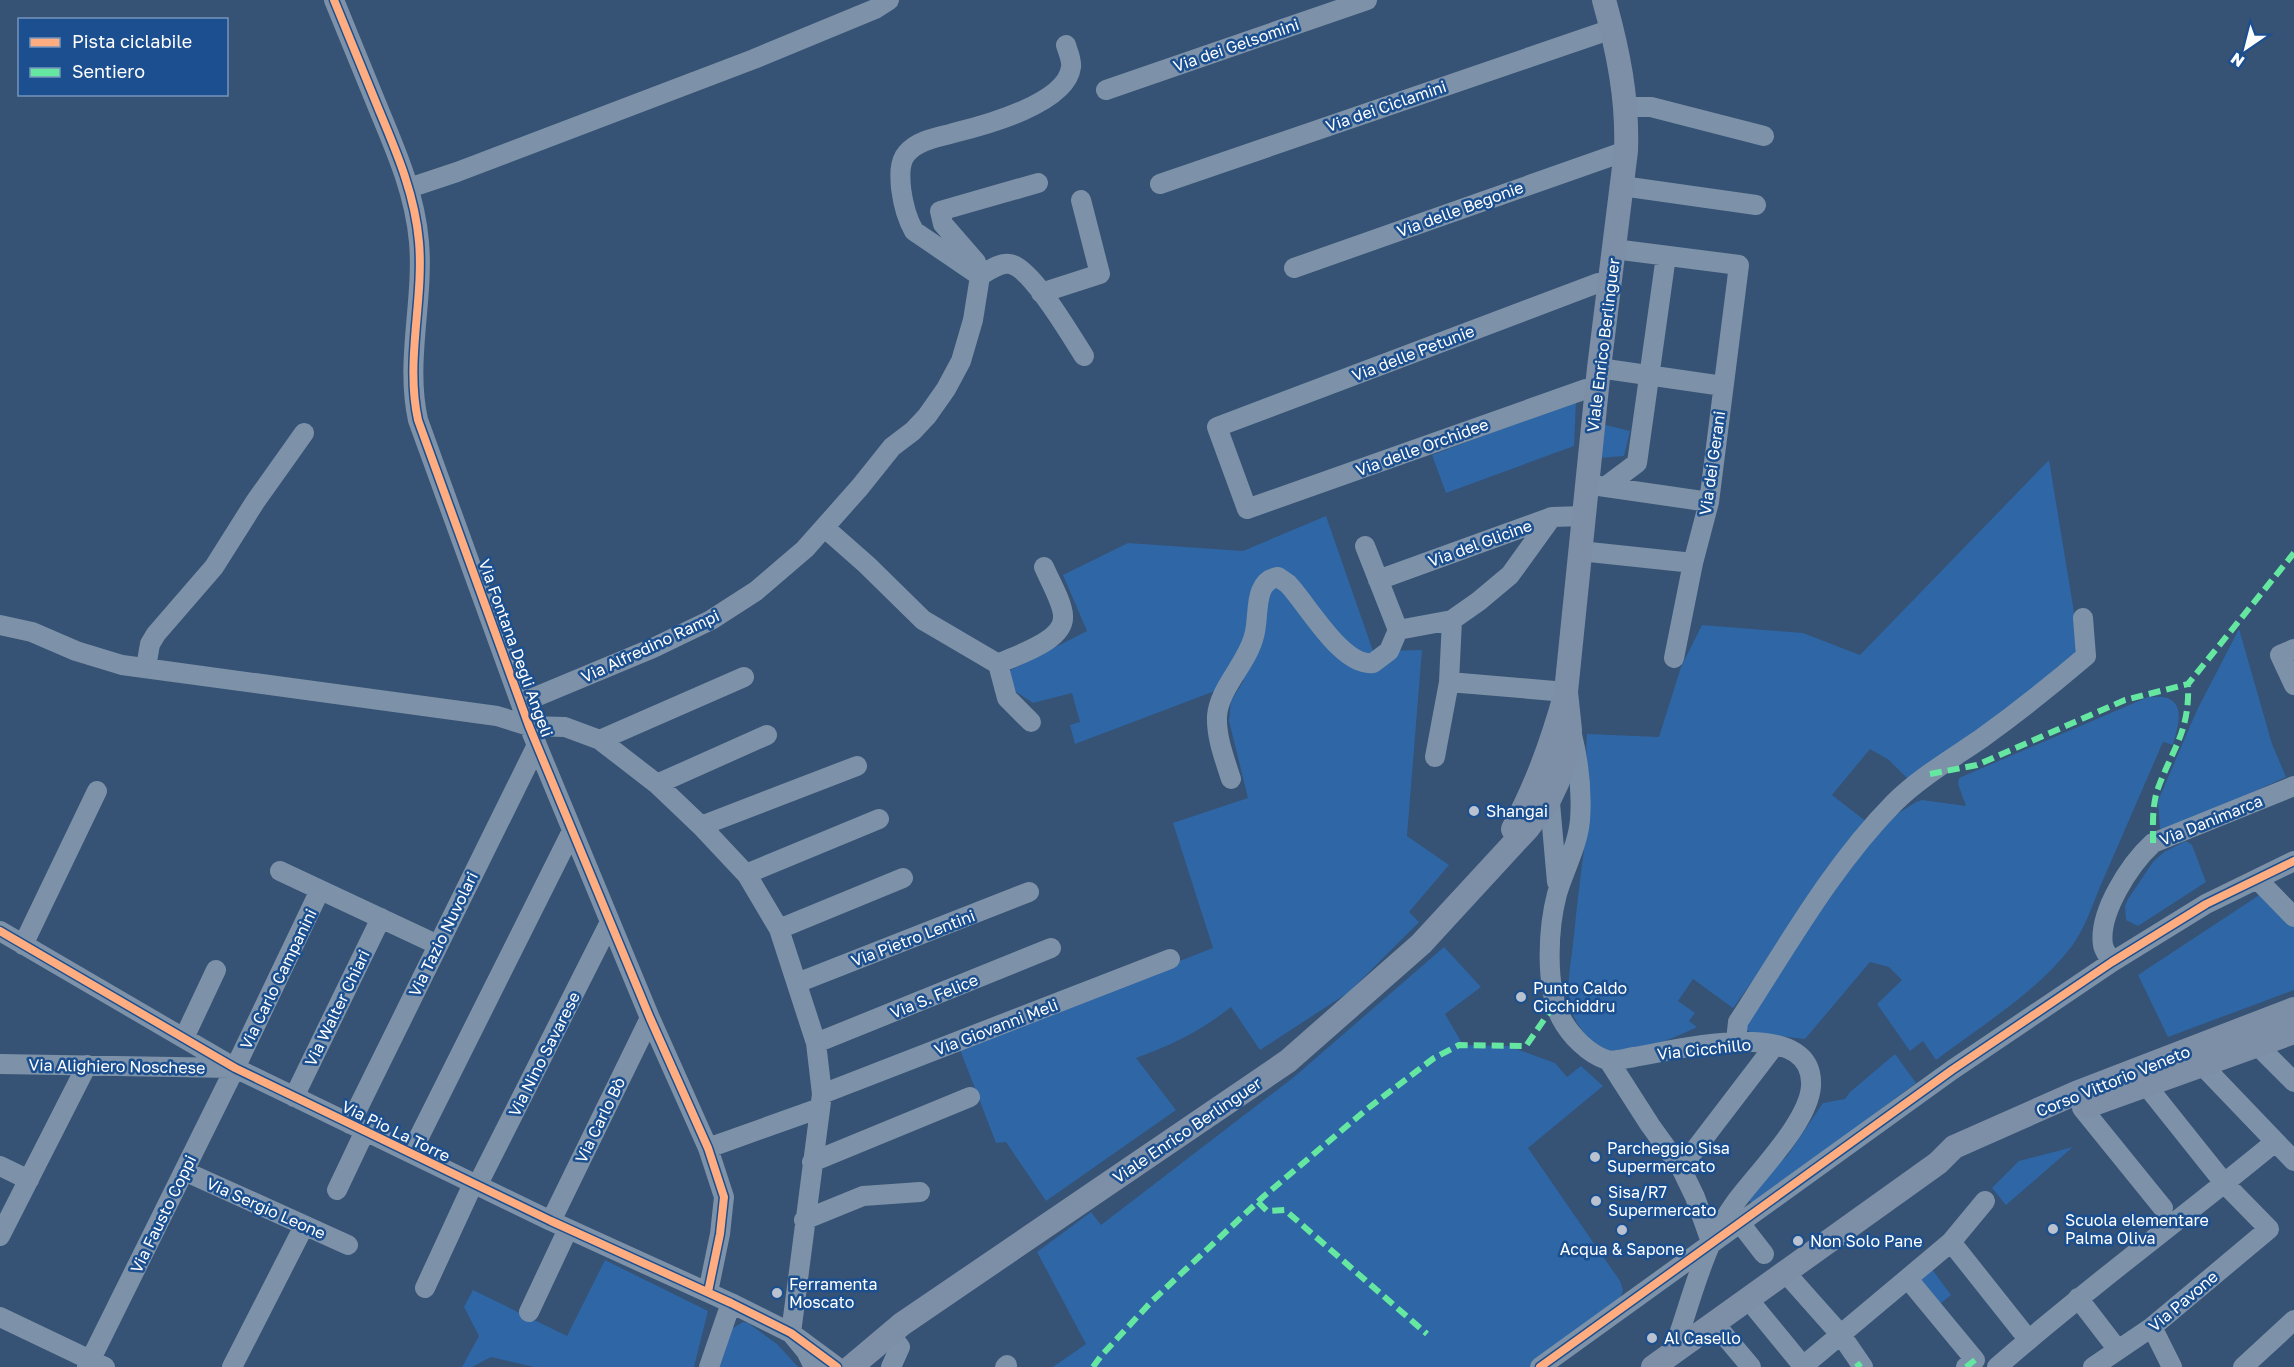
<svg xmlns="http://www.w3.org/2000/svg" width="2294" height="1367" viewBox="0 0 2294 1367" font-family="'Golos Text',sans-serif">
  <style>
    .green { fill: #2f66a5 }
    .lines { fill: none; stroke-linecap: round; stroke-linejoin: round }
    .minor { stroke: #7d92a8; stroke-width: 20 }
    .major { stroke: #7d8ea7; stroke-width: 24 }
    .quiet { stroke: #66e7a1; stroke-width: 6; stroke-dasharray: 12 6; stroke-linecap: butt }
    .cycleway-casing { stroke: #1b4f8f; stroke-width: 11 }
    .cycleway { stroke: #ffac80; stroke-width: 8 }
    .poi-dot { fill: #b9c2ce; stroke: #1b4f8f; stroke-width: 2 }
    .labels { text-anchor: middle; stroke-width: 5; stroke-linejoin: round; paint-order: stroke }
    .street-label { font-size: 16px; fill: #fff; stroke: #1b4f8f }
    .poi-label { font-size: 16px; fill: #fff; stroke: #1b4f8f; text-anchor: start }
  </style>
  <rect width="100%" height="100%" fill="#365274"/>
  <!-- green -->
  <path class="green" d="M1576,401l-2,45 -128,47 -14,-38z
    M1602,424l28,7 -6,25 -26,2z
    M2049,460l32,195 -65,50 -108,74 -19,-19 -19,-11 -38,46 36,28 -135,185 -40,-29 -15,22 17,12 -6,8 8,6c-21,10 -59,27 -83,24 -22,-2 -44,-31 -45,-52 -2,-18 2,-37 4,-55 4,-41 9,-82 15,-123 4,-28 -4,-58 -1,-87l72,3 22,-70 21,-42 101,8 57,22z
    M1326,516l47,135 49,-1 -15,186 42,29 -40,47 10,10 -70,70 -89,58 -29,-43c-32,25 -57,37 -95,51l40,52 -130,91 -40,-59 -10,1 -37,-96 254,-99 -40,-125 75,-25 -19,-77 2,-20 13,-21 -169,64 -5,-19 10,-3 -8,-29 -39,10 -38,-25 92,-47 -24,-56 65,-32 115,8z
    M2239,629l33,115 14,33 -121,55 -5,-4 -2,-27 39,-91z
    M2148,697c6,0 14,-1 19,1 20,7 9,33 6,47l-10,-3c-20,46 -40,92 -60,138 -10,22 -16,45 -31,66 -35,46 -90,79 -136,114l-13,-19 -13,10 -33,-47 25,-24 -13,-13 -19,-5 -65,77 -54,-6 -4,-3 -3,-5 106,-162 33,-40 33,-21 6,-2 44,6 -8,-22 1,-6z
    M2186,841l6,4 14,37 -68,44 -12,-6 -1,-14 3,-7 25,-37 11,-10z
    M2267,890l27,27v73l-126,47 -30,-62z
    M1444,947l37,40 -36,27 18,31 45,1 47,17 12,14 14,-11 22,20 -75,62 92,133 3,9 -4,13 -79,64h-487l33,-23 -49,-92 54,-40 10,13 193,-148z
    M1895,1054l21,29 -162,120 -5,-2 -2,-6 40,-39 36,-53 22,-4 5,-7z
    M2073,1147l-67,58 -14,-17 27,-27z
    M605,1260l103,51 -14,56h-160l-43,-10 -19,10h-10l17,-31 -15,-29 9,-17 94,46z
    M1931,1268l20,27 -15,12 -17,-30z
    M743,1322l5,1 29,21 21,23h-83l13,-36z"/>
  <g class="lines">
    <!-- minor -->
    <path class="minor" d="M334,0c15,37 30,74 45,110 18,43 36,85 40,132 5,59 -14,119 -1,178l111,306 121,292 58,130 16,49 -4,37 -12,58
      M1106,90l261,-90
      M1626,107h25l113,29
      M1160,184l452,-155
      M1622,186l134,19
      M409,188l48,-16 297,-113 121,-50 14,-9
      M1614,249l125,16 -30,237 -16,61 -19,95
      M1294,268l332,-117
      M980,276l-66,-45c-8,-14 -11,-27 -13,-43 -1,-12 -2,-26 6,-35 12,-14 34,-16 50,-21 29,-7 110,-29 114,-65 1,-7 -3,-15 -5,-22
      M980,276c8,-5 20,-14 30,-12 22,4 61,72 74,92
      M1041,293l59,-19 -19,-74
      M1599,368l124,18
      M1598,390l-12,-1 -339,120 -30,-82 381,-144h12
      M1599,486l110,16
      M1605,487l32,-24 29,-207
      M825,528l42,37 56,55 75,44c18,-9 67,-23 65,-48 0,-13 -14,-37 -19,-49
      M1365,546l33,84
      M1580,551l113,12
      M1378,580l174,-63 32,-1
      M0,625l32,7 44,19 46,14 375,51 32,10 36,1 35,13 57,44 44,42 46,49 32,54 37,114 6,51 -31,239 15,18 8,16
      M2294,649l-14,6 14,30
      M998,664l9,34 24,24
      M146,667l4,-23 6,-10 58,-67 41,-65 49,-69
      M1449,682l117,10
      M521,703l132,-55 58,-28 45,-29 49,-42 55,-62 32,-40 21,-16 14,-15 19,-27 15,-28 12,-41 7,-44 -4,-14 -33,-38 -3,-13 98,-28
      M1572,735c7,28 10,57 8,85 -2,25 -16,50 -23,74 -9,34 -12,92 4,124 9,17 27,36 46,42 7,2 20,-2 27,-3 39,-6 181,-44 177,29 -2,36 -55,88 -76,117 -8,12 -17,25 -23,38 -14,29 -24,68 -35,99l5,6
      M600,740l144,-63
      M1435,757l14,-75 3,-62
      M1231,779c-6,-19 -15,-42 -14,-63 2,-28 30,-52 37,-80 6,-19 -2,-55 24,-59l10,7c20,21 54,83 85,79l16,-12 9,-21 54,-10 27,-19 31,-26 42,-58
      M657,784l110,-49
      M1549,792l8,90
      M701,826l156,-60
      M280,871l158,74
      M746,874l133,-55
      M2257,879l37,38
      M779,929l124,-51
      M0,931l235,137 316,153 180,82 60,30 46,34
      M23,945l74,-154
      M2112,962c-3,-5 -8,-11 -9,-17 -5,-32 27,-81 50,-102l141,-57
      M797,983l232,-91
      M184,1038l32,-68
      M1736,1041l2,-19c49,-75 93,-155 156,-219 25,-25 59,-45 88,-65 36,-26 70,-53 104,-82l-3,-38
      M816,1043l235,-95
      M2257,1045l37,37
      M1609,1061l41,64 31,43 14,29 16,45
      M0,1064l232,4
      M2202,1065l92,96
      M822,1094l348,-135
      M294,1097l87,-179
      M2082,1108l81,100
      M350,1124l187,-379
      M708,1148l112,-40
      M411,1153l161,-322
      M812,1162l158,-65
      M0,1166l29,14
      M1681,1168l94,-123
      M184,1171l164,74
      M477,1186l133,-264
      M337,1190l28,-59
      M804,1220l59,-24 57,-4
      M551,1221l99,-203
      M1740,1223l24,31
      M0,1236l87,-171
      M1951,1242l34,-41
      M1785,1272l56,63 22,32
      M1908,1279l67,81 -9,7
      M425,1288l48,-104
      M2078,1298l40,52
      M1748,1299l55,67
      M529,1312l39,-83
      M0,1317l105,50
      M1714,1323l37,44
      M2152,1327l20,40
      M890,1334l10,13 -9,20
      M87,1367l148,-299 85,-178
      M232,1367l72,-141
      M709,1367l22,-64
      M1005,1367l2,-2
      M1540,1367l412,-297 160,-108 94,-58 88,-43
      M1802,1367l149,-125 77,97
      M1997,1367c90,-79 186,-149 278,-225
      M2093,1367l59,-40 117,-98 -44,-45 -79,-99
      M2243,1367l51,-47"/>
    <!-- major -->
    <path class="major" d="M1513,829c24,-44 40,-89 53,-137l33,-324 27,-217c2,-52 -8,-101 -22,-151
      M2088,1106l206,-74
      M851,1367l51,-43 386,-263 133,-117 107,-116 21,-28 9,-19 8,-24 4,-27 -4,-38
      M1653,1367l285,-204 16,-16 122,-54 218,-84"/>
    <!-- quiet -->
    <path class="quiet" d="M1930,774l47,-9 148,-65 63,-16 106,-131
      M2153,843c0,-17 -1,-35 4,-52 15,-42 33,-59 31,-107
      M1258,1202l9,9 18,-1 142,124
      M1093,1367l8,-11 51,-55 111,-104 104,-88 67,-51 25,-13 67,1 26,-38 4,-1
      M1856,1367l5,-4
      M1966,1367l9,-7"/>
    <defs>
      <path id="cycleway" d="M334,0c15,37 30,74 45,110 18,43 36,85 40,132 5,59 -14,119 -1,178l111,306 121,292 58,130 16,49 -4,37 -12,58
        M0,931l235,137 316,153 180,82 60,30 46,34
        M1540,1367l412,-297 160,-108 94,-58 88,-43"/>
    </defs>
    <!-- cycleway casing -->
    <use href="#cycleway" class="cycleway-casing"/>
    <!-- cycleway -->
    <use href="#cycleway" class="cycleway"/>
  </g>
  <!-- markers -->
  <g class="poi-dot">
    <circle cx="1474" cy="811" r="6"/>
    <circle cx="1521" cy="997" r="6"/>
    <circle cx="1595" cy="1157" r="6"/>
    <circle cx="1596" cy="1201" r="6"/>
    <circle cx="2053" cy="1229" r="6"/>
    <circle cx="1622" cy="1230" r="6"/>
    <circle cx="1798" cy="1241" r="6"/>
    <circle cx="777" cy="1293" r="6"/>
    <circle cx="1652" cy="1338" r="6"/>
  </g>
  <g class="labels">
    <!-- street labels -->
    <g class="street-label">
      <text transform="translate(1236 45) rotate(-19)" y="6">Via dei Gelsomini</text>
      <text transform="translate(1386 106) rotate(-19)" y="6">Via dei Ciclamini</text>
      <text transform="translate(1460 209) rotate(-20)" y="6">Via delle Begonie</text>
      <text transform="translate(1603 345) rotate(-83)" y="6">Viale Enrico Berlinguer</text>
      <text transform="translate(1413 353) rotate(-21)" y="6">Via delle Petunie</text>
      <text transform="translate(1422 447) rotate(-20)" y="6">Via delle Orchidee</text>
      <text transform="translate(1712 463) rotate(-82)" y="6">Via dei Gerani</text>
      <text transform="translate(1480 543) rotate(-20)" y="6">Via del Glicine</text>
      <text transform="translate(650 646) rotate(-25)" y="6">Via Alfredino Rampi</text>
      <text transform="translate(516 648) rotate(70)" y="6">Via Fontana Degli Angeli</text>
      <text transform="translate(2211 820) rotate(-22)" y="6">Via Danimarca</text>
      <text transform="translate(443 934) rotate(-64)" y="6">Via Tazio Nuvolari</text>
      <text transform="translate(913 938) rotate(-21)" y="6">Via Pietro Lentini</text>
      <text transform="translate(278 979) rotate(-64)" y="6">Via Carlo Campanini</text>
      <text transform="translate(934 996) rotate(-22)" y="6">Via S. Felice</text>
      <text transform="translate(337 1008) rotate(-64)" y="6">Via Walter Chiari</text>
      <text transform="translate(996 1027) rotate(-21)" y="6">Via Giovanni Meli</text>
      <text transform="translate(1704 1049) rotate(-6)" y="6">Via Cicchillo</text>
      <text transform="translate(544 1054) rotate(-63)" y="6">Via Nino Savarese</text>
      <text transform="translate(117 1066) rotate(1)" y="6">Via Alighiero Noschese</text>
      <text transform="translate(2113 1081) rotate(-22)" y="6">Corso Vittorio Veneto</text>
      <text transform="translate(600 1120) rotate(-64)" y="6">Via Carlo Bò</text>
      <text transform="translate(1187 1130) rotate(-34)" y="6">Viale Enrico Berlinguer</text>
      <text transform="translate(396 1131) rotate(26)" y="6">Via Pio La Torre</text>
      <text transform="translate(266 1208) rotate(24)" y="6">Via Sergio Leone</text>
      <text transform="translate(163 1214) rotate(-64)" y="6">Via Fausto Coppi</text>
      <text transform="translate(2183 1301) rotate(-40)" y="6">Via Pavone</text>
    </g>
    <!-- poi labels -->
    <g class="poi-label">
      <text x="1486" y="817">Shangai</text>
      <text x="1533" y="994">Punto Caldo<tspan x="1533" dy="18">Cicchiddru</tspan></text>
      <text x="1607" y="1154">Parcheggio Sisa<tspan x="1607" dy="18">Supermercato</tspan></text>
      <text x="1608" y="1198">Sisa/R7<tspan x="1608" dy="18">Supermercato</tspan></text>
      <text x="2065" y="1226">Scuola elementare<tspan x="2065" dy="18">Palma Oliva</tspan></text>
      <text x="1810" y="1247">Non Solo Pane</text>
      <text x="1622" y="1255" text-anchor="middle">Acqua &amp; Sapone</text>
      <text x="789" y="1290">Ferramenta<tspan x="789" dy="18">Moscato</tspan></text>
      <text x="1664" y="1344">Al Casello</text>
    </g>
  </g>
  <!-- legend -->
  <rect x="18" y="18" width="210" height="78" fill="#1b4f8f" stroke="#7695bc" stroke-width="1.5"/>
  <rect x="30" y="38" width="30" height="9" fill="#ffac80" stroke="#7695bc" stroke-width="1.5"/>
  <text x="72" y="48" font-size="18" fill="#ffffff">Pista ciclabile</text>
  <rect x="30" y="68" width="30" height="9" fill="#66e7a1" stroke="#7695bc" stroke-width="1.5"/>
  <text x="72" y="78" font-size="18" fill="#ffffff">Sentiero</text>
  <!-- north arrow -->
  <g transform="translate(2246 48) rotate(215)" stroke="#1b4f8f" stroke-width="4.5" paint-order="stroke">
  <path d="M0-4.5L10 22L0 15L-10 22Z" fill="#ffffff"/>
  <text y="-9" font-size="16" font-weight="bold" text-anchor="middle" fill="#ffffff">N</text>
  </g>
</svg>
